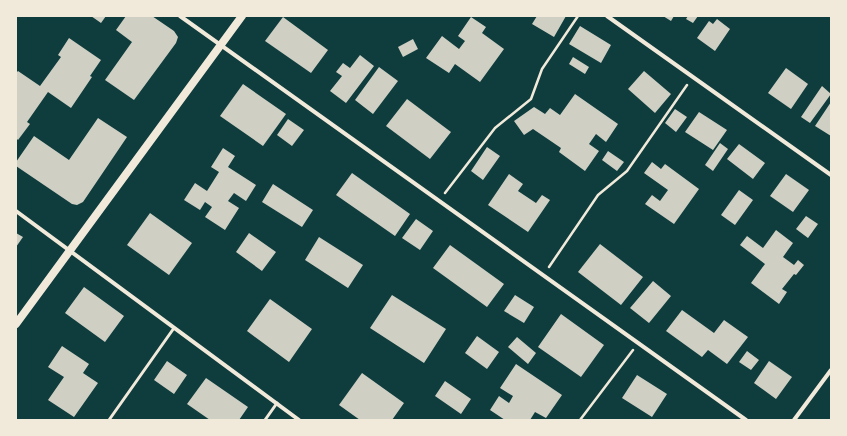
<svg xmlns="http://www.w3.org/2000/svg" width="847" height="436" viewBox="0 0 847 436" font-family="'Fira Sans',sans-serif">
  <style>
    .building { fill: #cfcfc3 }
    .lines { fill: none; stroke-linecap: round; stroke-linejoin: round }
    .path { stroke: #f1e9da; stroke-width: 2.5 }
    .service { stroke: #f1e9da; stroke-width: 3 }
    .minor { stroke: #f1e9da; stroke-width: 4 }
    .secondary { stroke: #f1e9da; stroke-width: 8 }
  </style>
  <rect width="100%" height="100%" fill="#0f3d3e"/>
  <!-- building -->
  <path class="building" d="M91,16h15l-5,7z
    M126,16h26l22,15 4,6 -2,6 -42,57 -29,-20 27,-38 -16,-12z
    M537,16h29l-12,21 -22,-13z
    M663,16h11l-3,5z
    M688,16h10l-5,7 -7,-4z
    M283,17l45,33 -17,23 -46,-32z
    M471,17l15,10 -4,6 22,16 -24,33 -25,-18 -6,9 -23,-15 16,-22 17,13 6,-8 -7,-5z
    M717,19l13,10 -15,22 -18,-13 12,-17 4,3z
    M580,26l31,19 -10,18 -32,-19z
    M69,38l32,22 -11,16 2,1 -21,31 -23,-16 -21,30 3,2 -12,16 -2,-2v-65l2,-2 22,15 21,-29 -3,-2z
    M413,39l5,10 -15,8 -5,-10z
    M360,55l14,11 -28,37 -16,-12 12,-15 -6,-4 7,-9 7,5z
    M573,57l16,10 -4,7 -16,-10z
    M379,67l19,14 -25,33 -18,-14z
    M786,68l22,16 -17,25 -23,-16z
    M644,71l27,23 -16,19 -27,-24z
    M243,84l43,30 -23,32 -43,-30z
    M822,86l9,8 -21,29 -9,-6z
    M575,94l43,30 -12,18 -10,-8 -7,10 10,7 -14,20 -26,-19 2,-4 -28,-19 -9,6 -10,-14 20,-14 11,7 5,-6 10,7z
    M407,99l44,33 -21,27 -44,-33z
    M831,102v34l-16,-10z
    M675,109l12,8 -11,15 -11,-9z
    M699,112l28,18 -14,20 -28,-18z
    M98,118l29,19 -44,65 -6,3 -5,-1 -56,-38v-4l18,-26 35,24z
    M288,119l16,11 -12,16 -15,-11z
    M720,143l8,6 -15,22 -8,-6z
    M739,144l26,19 -12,16 -26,-20z
    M487,147l13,9 -17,24 -12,-9z
    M223,148l12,8 -7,11 28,18 -10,16 -12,-8 -6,8 11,7 -14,22 -20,-13 7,-10 -7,-5 -5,8 -16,-10 11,-17 12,8 12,-19 -8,-5z
    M608,151l16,11 -7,9 -15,-11z
    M652,162l9,7 4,-5 34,25 -25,35 -29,-20 7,-9 8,6 8,-11 -24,-17z
    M352,173l58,41 -15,22 -59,-41z
    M509,174l14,10 -5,7 18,12 6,-8 8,5 -22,32 -40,-27z
    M786,174l23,16 -16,22 -23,-16z
    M273,184l40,26 -11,17 -40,-25z
    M739,190l14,10 -18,25 -14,-10z
    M150,213l42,30 -23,32 -42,-30z
    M806,216l12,8 -10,14 -12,-9z
    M416,219l17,12 -13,19 -18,-12z
    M776,230l17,13 -10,14 11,8 4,-5 6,5 -8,10 -2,-1 -12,15 5,3 -8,12 -28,-21 14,-19 -25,-19 7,-9 16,12z
    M16,233l7,4 -7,10z
    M249,233l27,19 -14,19 -26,-19z
    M319,237l44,28 -15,23 -43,-28z
    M600,244l43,33 -22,28 -43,-33z
    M450,245l54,39 -17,23 -54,-39z
    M653,281l18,15 -22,27 -19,-15z
    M84,287l40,29 -19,26 -40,-29z
    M392,295l54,34 -22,34 -54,-35z
    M515,295l19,12 -10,16 -20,-12z
    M270,299l42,30 -23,33 -42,-31z
    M682,310l32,23 10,-13 24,17 -21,27 -19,-14 -6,7 -36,-26z
    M561,314l43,31 -23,32 -43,-30z
    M477,336l22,16 -12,17 -22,-16z
    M517,337l19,16 -8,11 -20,-17z
    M62,346l27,18 -6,9 15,10 -24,34 -26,-17 16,-23 -16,-10z
    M747,351l12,9 -8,10 -12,-8z
    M167,361l20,14 -13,19 -20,-14z
    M769,361l23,16 -16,22 -22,-16z
    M516,364l46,31 -16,23 -11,-6 -5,8h-25l-15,-10 9,-14 10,7 4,-7 -13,-8z
    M362,373l42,30 -12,17h-32l-21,-15z
    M637,375l30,19 -15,23 -30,-19z
    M206,378l42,29 -9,13h-29l-23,-16z
    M445,381l26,18 -10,15 -26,-18z"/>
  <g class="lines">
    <!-- path -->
    <path class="path" d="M445,193l50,-65 36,-29 11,-30 36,-53
      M549,267l49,-72 29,-24 60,-86
      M580,420l53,-70"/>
    <!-- service -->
    <path class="service" d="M109,420l65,-92
      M265,420l12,-17"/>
    <!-- minor -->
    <path class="minor" d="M180,16l566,404
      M607,16l224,159
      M16,211l283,209
      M794,420l37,-50"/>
    <!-- secondary -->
    <path class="secondary" d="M16,324l226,-308"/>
  </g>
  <!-- border -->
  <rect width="847" height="436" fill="none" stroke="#f1e9da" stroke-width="34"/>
</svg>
